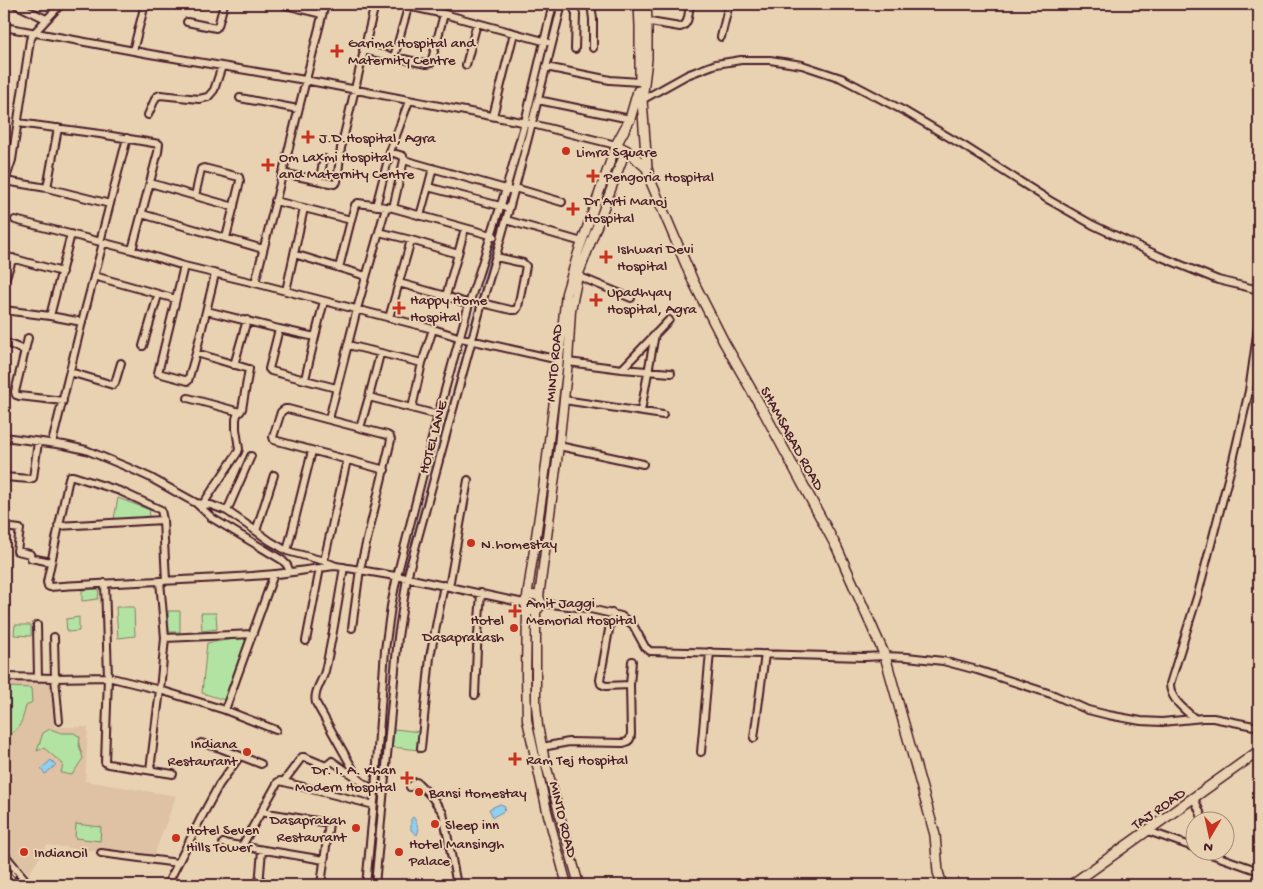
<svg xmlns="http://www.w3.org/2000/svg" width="1263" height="889" viewBox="0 0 1263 889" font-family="'Gochi Hand',sans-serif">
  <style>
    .built { fill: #dfc1a3 }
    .green { fill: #b3e3a2; stroke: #7e8166 }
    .water { fill: #8fd0f1; stroke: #7389a2 }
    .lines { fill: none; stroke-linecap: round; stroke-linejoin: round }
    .stream { stroke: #7389a2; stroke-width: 2 }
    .minor-casing { stroke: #4a1f2b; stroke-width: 10 }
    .tertiary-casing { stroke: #4a1f2b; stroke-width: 11 }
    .secondary-casing { stroke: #4a1f2b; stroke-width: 12 }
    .primary-casing { stroke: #4a1f2b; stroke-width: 14 }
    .minor { stroke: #e9d2b1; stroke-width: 6 }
    .tertiary { stroke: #e9d2b1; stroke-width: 8 }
    .secondary { stroke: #e9d2b1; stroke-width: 9 }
    .primary { stroke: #e9d2b1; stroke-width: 10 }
    .rail-casing { stroke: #4a1f2b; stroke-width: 4 }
    .rail { stroke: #e9d2b1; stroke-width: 2; stroke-dasharray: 5.5; stroke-linecap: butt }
    .poi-dot { fill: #c8321e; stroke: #e9d2b1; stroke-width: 2 }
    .labels { text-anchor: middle; stroke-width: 4; stroke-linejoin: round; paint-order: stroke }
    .poi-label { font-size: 15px; fill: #4a1f2b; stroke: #e9d2b1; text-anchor: start }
    .street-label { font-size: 15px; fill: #4a1f2b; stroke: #e9d2b1 }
  </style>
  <rect width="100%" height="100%" fill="#e9d2b1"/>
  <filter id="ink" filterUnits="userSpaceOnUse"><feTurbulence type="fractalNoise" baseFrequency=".02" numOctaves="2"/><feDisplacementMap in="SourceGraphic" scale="10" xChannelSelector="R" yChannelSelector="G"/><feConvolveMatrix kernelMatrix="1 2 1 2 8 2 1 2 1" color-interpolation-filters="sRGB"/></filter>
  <g filter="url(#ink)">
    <!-- built -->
    <path class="built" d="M4,680l47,3 4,44h33l-3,54 91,15 -23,62 -106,-13 -18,29 -24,-26 4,-4 -5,-7z"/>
    <!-- green -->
    <path class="green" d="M118,498l32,12 -1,7 -35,2z
      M99,589l-1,10 -16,2v-11z
      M116,607h18l1,29 -17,2z
      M168,611h12v21h-11z
      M201,613h15l1,16 -15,2z
      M79,617v14l-12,1 -1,-13z
      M15,625h16v11l-17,-1z
      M243,638l4,4 -22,58 -23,-7 5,-50z
      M11,687l20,1 1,14 -6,4c-4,15 -5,22 -19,31l-3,-1v-45z
      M50,729l11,4h13l6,4 -1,8 4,13 -11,17 -11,-2 2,-9 -19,-16 -7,3 6,-18z
      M394,729l27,3 -2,18 -27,-3z
      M76,824l25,3 -1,14 -25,-3z"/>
    <!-- water -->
    <path class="water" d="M51,760l5,5 -11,9 -4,-5z
      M500,804l5,2 -1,5 -11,6 -4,-8z
      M413,817c3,2 4,9 6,12l-2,6 -6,-5v-11z"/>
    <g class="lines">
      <!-- stream -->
      <path class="stream" d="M510,188l18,-63
        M506,205l3,-12
        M468,337l36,-127
        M406,566l61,-224
        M388,706l6,-68 9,-56
        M371,885l12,-117"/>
      <defs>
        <path id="minor" d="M15,4l31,15
          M281,4l41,10
          M541,4l16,4
          M572,4l4,10 -1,35
          M591,4l2,15v29
          M444,14l103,28
          M644,21l36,6c10,-2 8,-15 10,-23
          M187,22l29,6 2,-2 6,-22
          M4,27l146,27 155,26 227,44 84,21
          M721,37l8,-33
          M363,50l63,14 5,-1 13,-49 -36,-8
          M133,51l12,-47
          M394,57l15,-53
          M466,65l11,-42
          M546,67l64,13 29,2
          M240,98l58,11
          M538,100l92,19
          M640,100h2l45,-25 29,-11 25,-4h29l32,5 39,13 65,34 58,34 85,54 44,25 66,31 59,24 41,10
          M148,115l8,-18 4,-2 39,4 9,-2 6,-7 8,-24
          M493,116l21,-83
          M18,123l82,11 59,10 -1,8 -26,98
          M390,152l13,4 1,4 105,30
          M282,173l48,10 4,1 3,-2 4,-34 34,-144
          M5,181l42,7 63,16
          M319,181l5,-22
          M150,183l84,24
          M4,184l8,-24 18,-120 4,-7 27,-29
          M428,187l5,-19
          M47,188l11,-60
          M515,188l47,14
          M195,196l6,-27 3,-1 35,9 1,4 -14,57
          M275,201l29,7
          M376,206l14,-54 19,-51
          M393,208l11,-48
          M142,214l121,35
          M420,216l8,-29 76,20
          M15,220l117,30 52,16 71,17 178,46 28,9 98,22
          M351,220l4,-15 3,-2 35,5 101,28
          M506,220l76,22
          M379,232l32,8 -22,78
          M411,240l47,14 7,-26
          M100,242l27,-104
          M294,254l72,22
          M4,256l58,16
          M184,266l-26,107 30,8 8,-28
          M94,276l82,23
          M578,276l53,22
          M4,282l9,-24
          M255,283l70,-279
          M399,283l47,13 12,-42
          M286,291l18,-83 47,12 -12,48
          M446,296l23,8
          M324,301l-9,36 -36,-8 -10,40 2,2 65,17
          M482,303l29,7h5l2,-3 8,-41 -3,-3 -27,-6
          M4,310l46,6 32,6
          M207,311l72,18
          M50,316l21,-82
          M28,338l-13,54 1,3 3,1 44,5
          M4,342l20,8
          M348,345l74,18 11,-34
          M143,346l15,-51
          M568,362l54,7 49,4
          M234,365l13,-45
          M622,369l47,-49
          M70,372l43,13 2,-2 6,-20
          M305,379l10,-42
          M369,397l69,18
          M188,398l52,14 2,-3 7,-40 -53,-16 19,-79
          M564,400l99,15
          M412,408l10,-45
          M641,411l14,-77
          M329,419l28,-110 29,-102
          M360,428l9,-31 11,-43
          M4,437l60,8 22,5 41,17 22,10 47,26 16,15 70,42 5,5 3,7
          M52,443l30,-121 21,-79
          M559,446l84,18
          M4,477l26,2 3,-1 5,-36
          M196,503l15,2 16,6 29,20 14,10 17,10 37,10 12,5 71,12 117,25
          M203,504l35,-52 1,-3 -3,-20v-10l2,-7
          M227,511l24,-55
          M58,526l105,-6
          M4,527l16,2 -3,22 13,3 1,4 20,4
          M256,531l18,-56
          M287,551l25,-100
          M324,561l23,-101
          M344,567c-6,35 -11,69 -19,104 -3,11 -12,21 -9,32l42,75
          M166,581l-3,-61 -2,-10 -41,-19 -47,-15h-3l-1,2 -22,104 1,4 2,1c75,-6 151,-6 226,-13 20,-2 40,-6 60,-8
          M105,583l3,94 -3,85 3,2 65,10
          M449,587l19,-107
          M541,603l45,5 35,8 12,9 12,22 5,4 214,6 21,-1 22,1 36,4 34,9 77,25 34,15 20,5 33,6 21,1 41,-4h10l46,9
          M612,613l-12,67 1,4 5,2 24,-1
          M37,625l1,53
          M352,628l8,-59 31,-129 -1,-3 -3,-2 -99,-26h-3l-4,3 -8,25 1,3 111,30
          M54,637l1,41 53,-1 52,13 65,20 49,-136
          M165,638l88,-4
          M306,641l14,-73
          M4,677l51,1 4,43
          M475,695l2,-47 4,-55
          M225,710l51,20
          M1194,718c-10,-9 -24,-19 -24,-34l28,-90 35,-134 16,-69 10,-70
          M754,738l11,-84
          M201,743l19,5 41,16
          M542,747l27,-5 54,1c6,-1 8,-4 8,-9l-1,-49 2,-24
          M421,748l9,-91 14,-72
          M701,752l9,-100
          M150,770l10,-80 5,-52 -5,-57
          M284,781l18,-24h2l22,9 6,-5 43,30
          M410,787l6,-5 2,1 13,13 12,17 14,72
          M1194,798l10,24
          M261,812l68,11 -8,62
          M1148,831l48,17
          M223,843l101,17
          M242,846l36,-64 2,-1 94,24
          M1205,852l54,19
          M101,853l77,10
          M167,885l33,-65 19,-35 21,-29
          M259,885l3,-35
          M366,885l9,-94 10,-141 6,-44 6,-30 41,-161 31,-111 37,-115 19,-67 28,-118
          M375,885l23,-248 9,-59 75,-275c30,-99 55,-199 80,-299"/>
        <path id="tertiary" d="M525 603a8 8 0 1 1 16 0a8 8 0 1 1-16 0Z
          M527,597l16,-108 15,-121 8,-75 12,-40 38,-108
          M539,597l20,-151 9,-84 3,-52 7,-34 48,-126
          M527,609l-1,66 1,45 20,91 20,74
          M536,611v93l2,22 7,35 34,124"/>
        <path id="secondary" d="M639,4l1,22v52
          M646,4l1,17v38l-5,41 5,68 4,14 42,99 31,61 40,70 73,136 48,108 50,179 3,37 4,13
          M638,91l-8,28 -14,26 10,5 21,18
          M1071,885l188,-134"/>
        <path id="primary" d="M4,857l23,28
          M4,873l10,12"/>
      </defs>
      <!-- minor casing -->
      <use href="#minor" class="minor-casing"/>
      <!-- tertiary casing -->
      <use href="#tertiary" class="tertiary-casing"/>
      <!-- secondary casing -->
      <use href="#secondary" class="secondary-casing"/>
      <!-- primary casing -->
      <use href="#primary" class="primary-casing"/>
      <!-- minor -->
      <use href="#minor" class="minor"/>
      <!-- tertiary -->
      <use href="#tertiary" class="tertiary"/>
      <!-- secondary -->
      <use href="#secondary" class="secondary"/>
      <!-- primary -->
      <use href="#primary" class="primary"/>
      <defs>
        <path id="rail" d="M4,863l19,22"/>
      </defs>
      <!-- rail casing -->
      <use href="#rail" class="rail-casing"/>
      <!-- rail -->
      <use href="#rail" class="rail"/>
    </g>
  </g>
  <!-- markers -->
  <g class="poi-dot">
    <path d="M334.5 43.5h5v5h5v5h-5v5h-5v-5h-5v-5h5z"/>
    <path d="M305.5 129.5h5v5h5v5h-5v5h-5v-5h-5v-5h5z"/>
    <circle cx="566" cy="151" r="5"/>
    <path d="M265.5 157.5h5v5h5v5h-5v5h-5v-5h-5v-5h5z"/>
    <path d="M590.5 168.5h5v5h5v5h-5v5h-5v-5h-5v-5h5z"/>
    <path d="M570.5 201.5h5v5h5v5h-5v5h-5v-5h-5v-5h5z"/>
    <path d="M603.5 249.5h5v5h5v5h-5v5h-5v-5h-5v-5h5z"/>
    <path d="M593.5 292.5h5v5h5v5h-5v5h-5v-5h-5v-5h5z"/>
    <path d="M396.5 300.5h5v5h5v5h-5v5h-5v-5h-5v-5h5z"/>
    <circle cx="471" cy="543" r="5"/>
    <path d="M512.5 603.5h5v5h5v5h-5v5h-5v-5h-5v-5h5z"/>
    <circle cx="514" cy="628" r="5"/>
    <circle cx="247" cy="752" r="5"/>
    <path d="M512.5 751.5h5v5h5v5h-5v5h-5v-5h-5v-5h5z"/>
    <path d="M404.5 770.5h5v5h5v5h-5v5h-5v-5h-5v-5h5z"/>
    <circle cx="419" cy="792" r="5"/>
    <circle cx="435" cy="824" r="5"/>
    <circle cx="356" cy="828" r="5"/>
    <circle cx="176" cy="838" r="5"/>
    <circle cx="24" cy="852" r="5"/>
    <circle cx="399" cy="852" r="5"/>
  </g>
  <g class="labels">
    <!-- poi labels -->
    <g class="poi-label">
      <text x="348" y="47">Garima Hospital and<tspan x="348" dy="17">Maternity Centre</tspan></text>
      <text x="319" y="142">J.D.Hospital, Agra</text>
      <text x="576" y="156">Limra Square</text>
      <text x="279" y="161">Om Laxmi Hospital<tspan x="279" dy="17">and Maternity Centre</tspan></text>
      <text x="604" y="181">Pengoria Hospital</text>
      <text x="584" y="205">Dr Arti Manoj<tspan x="584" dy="17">Hospital</tspan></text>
      <text x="617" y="253">Ishwari Devi<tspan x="617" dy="17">Hospital</tspan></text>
      <text x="607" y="296">Upadhyay<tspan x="607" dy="17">Hospital, Agra</tspan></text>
      <text x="410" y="304">Happy Home<tspan x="410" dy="17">Hospital</tspan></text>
      <text x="481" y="548">N.homestay</text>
      <text x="526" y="607">Amit Jaggi<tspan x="526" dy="17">Memorial Hospital</tspan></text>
      <text x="504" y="624" text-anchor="end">Hotel<tspan x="504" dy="17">Dasaprakash</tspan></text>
      <text x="237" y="748" text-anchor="end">Indiana<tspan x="237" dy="17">Restaurant</tspan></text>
      <text x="526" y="764">Ram Tej Hospital</text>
      <text x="396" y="774" text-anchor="end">Dr. I. A. Khan<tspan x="396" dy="17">Modern Hospital</tspan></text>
      <text x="429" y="797">Bansi Homestay</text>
      <text x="346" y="824" text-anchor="end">Dasaprakah<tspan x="346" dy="17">Restaurant</tspan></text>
      <text x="445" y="829">Sleep inn</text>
      <text x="186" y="834">Hotel Seven<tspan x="186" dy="17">Hills Tower</tspan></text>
      <text x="409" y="848">Hotel Mansingh<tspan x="409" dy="17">Palace</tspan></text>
      <text x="34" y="857">IndianOil</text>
    </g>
    <!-- street labels -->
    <g class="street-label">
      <text transform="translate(553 363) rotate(-85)" y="5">MINTO ROAD</text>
      <text transform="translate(432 437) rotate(-75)" y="5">HOTEL LANE</text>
      <text transform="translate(793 438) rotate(61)" y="5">SHAMSABAD ROAD</text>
      <text transform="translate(1158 808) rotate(-35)" y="5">TAJ ROAD</text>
      <text transform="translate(564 819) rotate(76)" y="5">MINTO ROAD</text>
    </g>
  </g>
  <!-- margin -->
  <rect width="1263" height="889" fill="none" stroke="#e9d2b1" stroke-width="20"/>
  <rect x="10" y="10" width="1243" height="869" fill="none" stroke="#4a1f2b" stroke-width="2" filter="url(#ink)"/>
  <!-- north arrow -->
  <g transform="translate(1210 836) rotate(189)"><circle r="24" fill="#e9d2b1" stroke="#a98a7b"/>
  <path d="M0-4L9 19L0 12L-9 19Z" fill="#c8321e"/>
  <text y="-8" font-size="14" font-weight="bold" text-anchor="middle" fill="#4a1f2b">N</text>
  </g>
</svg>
